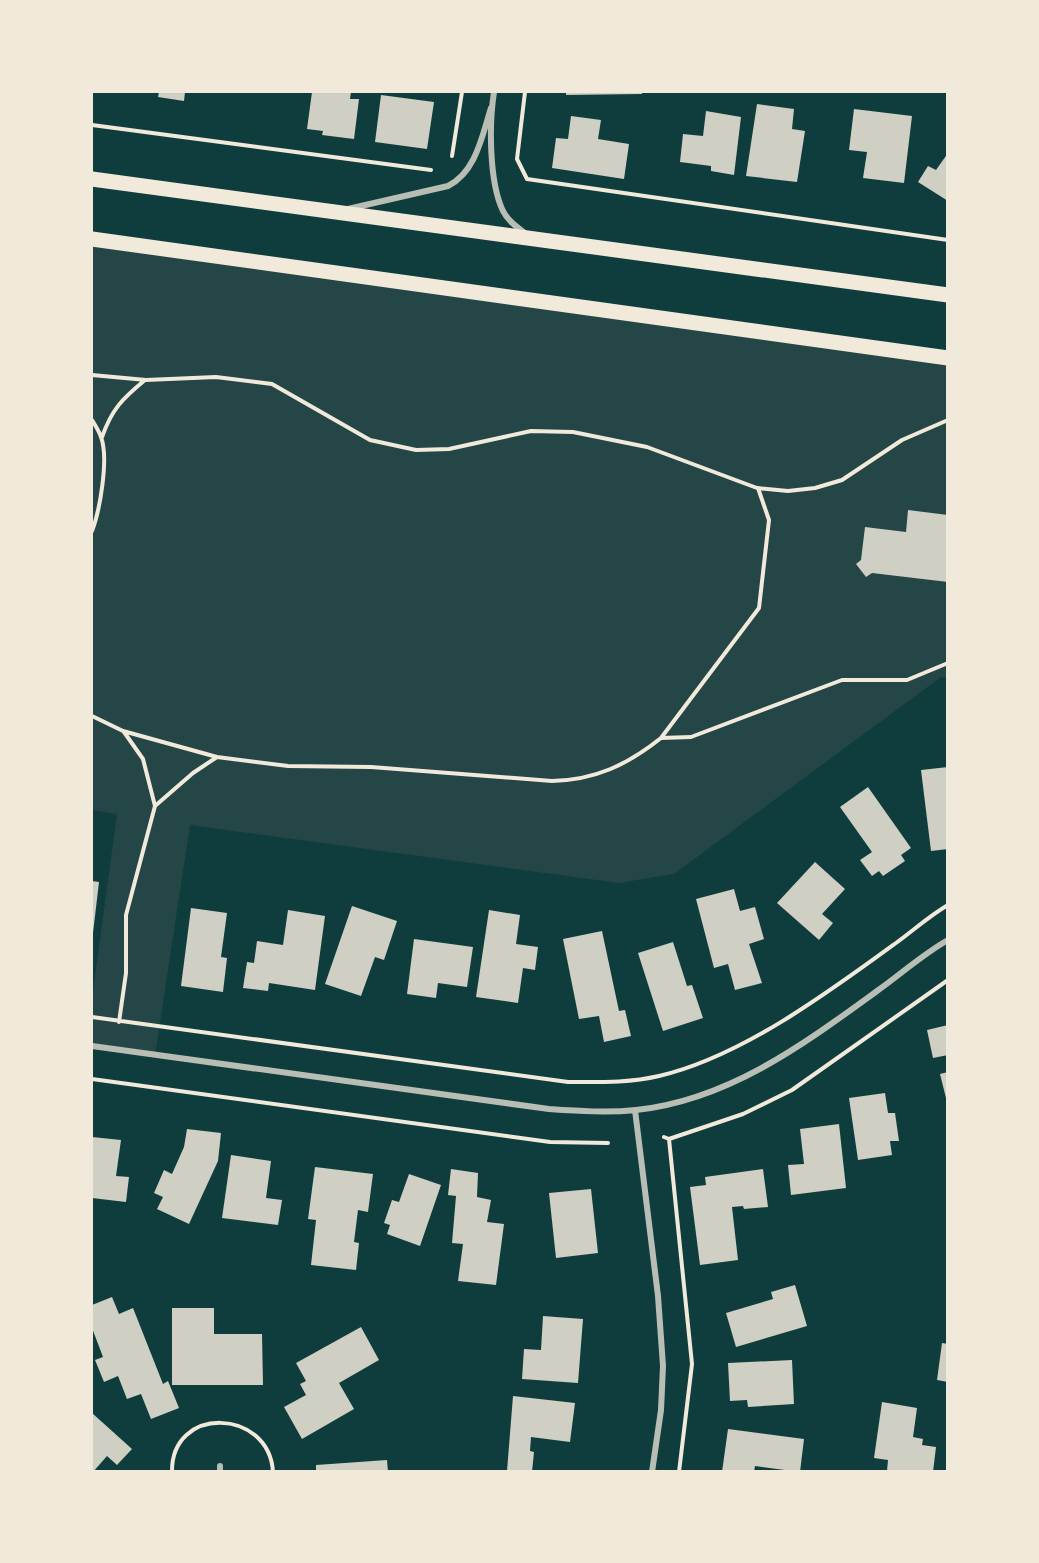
<svg xmlns="http://www.w3.org/2000/svg" width="1039" height="1563" viewBox="0 0 1039 1563" font-family="'Asap Condensed',sans-serif">
  <style>
    .green { fill: #244646 }
    .building { fill: #cfcfc3 }
    .lines { fill: none; stroke-linecap: round; stroke-linejoin: round }
    .path { stroke: #f1e9da; stroke-width: 4 }
    .minor { stroke: #b8beb3; stroke-width: 6 }
    .primary { stroke: #f1e9da; stroke-width: 15 }
  </style>
  <rect width="100%" height="100%" fill="#0f3d3e"/>
  <!-- green -->
  <path class="green" d="M92,239l855,119v320l-6,-1 -267,197 -55,9 -429,-58 -35,230 -63,-9v-48l25,-184 -25,-4z"/>
  <!-- building -->
  <path class="building" d="M159,92h26l-1,9 -26,-4z
    M312,92h39l-1,7h9l-5,40 -32,-4 1,-4 -16,-2z
    M566,92h76v2l-76,1z
    M381,95l53,7 -7,47 -52,-7z
    M757,104l37,5 -2,20 13,2 -8,51 -51,-6z
    M854,109l58,7 -8,67 -41,-5 4,-26 -18,-2z
    M706,111l35,6 -7,58 -23,-4v-5l-31,-4 3,-28 20,2z
    M571,116l30,4 -3,19 31,5 -5,35 -72,-11 4,-30 12,1z
    M948,153v48l-30,-19 10,-16 8,4z
    M908,510l40,5v67l-76,-9 -6,4 -10,-13 5,-4 4,-33 41,5z
    M948,767v82l-17,2 -10,-81z
    M868,787l43,61 -10,7 4,6 -22,15 -4,-5 -7,5 -12,-16 12,-8 -32,-45z
    M815,862l30,27 -23,25 11,9 -14,17 -42,-37z
    M92,881l7,1 -6,51 -1,-1z
    M734,889l6,22 15,-4 9,32 -15,5 13,39 -27,7 -7,-26 -14,4 -18,-69z
    M352,906l45,15 -13,39 -9,-3 -14,39 -36,-12z
    M191,908l36,5 -6,44 6,1 -4,34 -42,-6z
    M288,910l37,6 -10,74 -46,-7 -1,8 -25,-3 4,-26 7,1 3,-22 26,4z
    M489,910l31,5 -4,29 22,3 -3,23 -12,-2 -5,35 -42,-6z
    M602,931l17,80 6,-1 6,26 -27,6 -5,-26 -20,3 -16,-80z
    M414,939l59,8 -6,40 -29,-4 -2,15 -29,-4z
    M673,942l14,44 5,-1 11,33 -40,13 -25,-78z
    M948,1025v30l-15,3 -6,-28z
    M948,1072v30h-1l-7,-28z
    M885,1093l3,20h7l4,28h-9l2,14 -34,5 -9,-62z
    M839,1124l7,64 -55,7 -3,-30 16,-1 -4,-35z
    M187,1129l34,4 -3,28 -29,63 -32,-15 6,-12 -9,-4 10,-23 8,4 12,-27z
    M92,1137l29,3 -5,36 13,1 -3,25 -34,-4z
    M231,1155l40,6 -5,37 16,2 -4,25 -56,-7z
    M315,1167l58,7 -5,38 -10,-2 -4,32 5,1 -3,27 -45,-5 5,-45 -8,-1z
    M451,1169l27,4 -1,24 14,3 -4,22 17,2 -8,61 -38,-4 5,-37 -11,-1 4,-47 -8,-1z
    M763,1169l5,38 -24,2 -1,-3 -11,1 6,53 -38,5 -10,-78 16,-2 -1,-8z
    M409,1174l32,11 -21,61 -33,-12 3,-9 -6,-2 8,-23 7,2z
    M591,1189l7,64 -42,5 -7,-65z
    M795,1285l12,41 -71,21 -10,-34 47,-14 -2,-7z
    M112,1297l7,17 14,-6 30,76 5,-3 11,27 -28,11 -10,-25 -14,5 -9,-23 -14,6 -9,-22 8,-3 -11,-29v-23z
    M172,1308h42v26h48l1,51h-91z
    M543,1316l40,3 -5,64 -56,-4 2,-30 17,1z
    M361,1327l18,33 -40,23 15,26 -52,30 -18,-32 22,-12 -6,-11 6,-3 -10,-18z
    M942,1343l6,1v38l-11,-2z
    M792,1360l2,44 -46,3 -1,-7 -17,1 -2,-38z
    M513,1396l62,7 -5,39 -39,-5 -1,14 4,1 -2,20 -25,-1z
    M882,1402l35,6 -4,29 10,2 -1,6 14,2 -3,25 -46,-1 1,-11 -14,-2z
    M92,1413l40,36 -15,16 -10,-9 -14,16z
    M728,1429l76,10 -4,33 -45,-6 -1,6h-32z
    M387,1460l1,12h-72v-7z"/>
  <g class="lines">
    <!-- path -->
    <path class="path" d="M525,92l-8,67 10,20 421,61
      M92,125l339,45
      M452,156l10,-64
      M92,375l54,5 70,-3 56,7 98,56 46,10 33,-1 82,-18 42,1 74,15 110,41 31,3 27,-3 27,-8 60,-40 46,-20
      M92,420c3,5 7,11 9,17 8,21 -1,73 -9,94
      M102,437c10,-28 20,-38 43,-57
      M92,716l31,15 94,26 71,9 83,1 181,14c43,-1 75,-16 109,-43l98,-130 10,-88 -11,-32
      M661,738l30,-1 151,-57h65l41,-17
      M155,806l38,-33 24,-16
      M92,1017l476,65c31,0 61,1 91,-6 82,-19 170,-84 237,-133 18,-13 33,-27 52,-38
      M119,1022l7,-49v-58l29,-109 -12,-47 -19,-27
      M92,1079l458,63 58,1
      M664,1137l5,2 74,-25 49,-24 156,-110
      M669,1139l23,225 -13,108
      M172,1472c-1,-67 97,-64 101,0"/>
    <!-- minor -->
    <path class="minor" d="M494,92c-5,32 -5,90 9,119 5,10 14,16 23,23
      M348,209l100,-23c28,-14 34,-50 43,-78
      M92,1046l457,63c29,2 58,4 87,1 93,-10 168,-66 241,-119 24,-17 46,-37 71,-51
      M635,1110l23,186 5,70 -2,44 -9,62
      M220,1472v-6"/>
    <!-- primary -->
    <path class="primary" d="M92,179l856,116
      M92,239l856,119"/>
  </g>
  <!-- border -->
  <rect width="1039" height="1563" fill="none" stroke="#f1e9da" stroke-width="186"/>
</svg>
